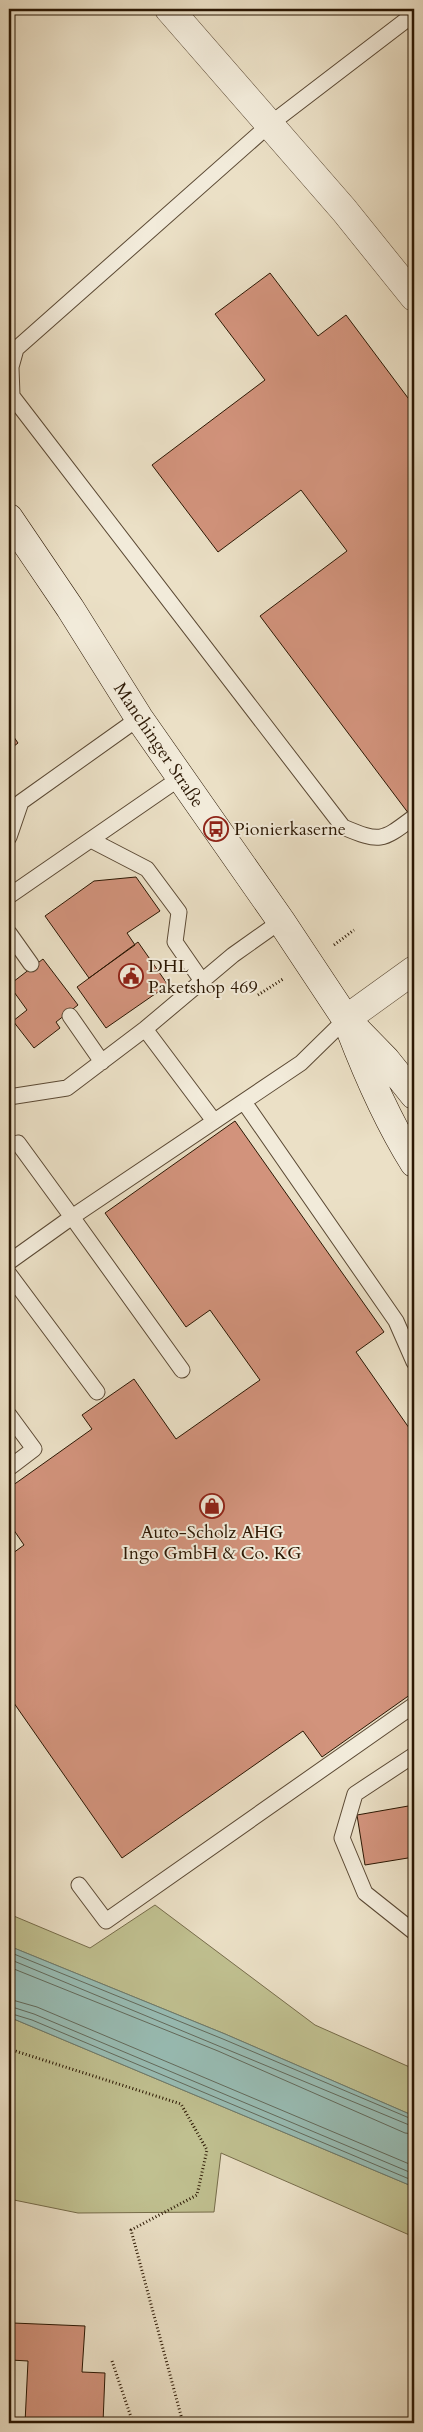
<svg xmlns="http://www.w3.org/2000/svg" width="423" height="2432" viewBox="0 0 423 2432" font-family="Cardo,serif">
  <style>
    .green { fill: #c0c090; stroke: #766c4a }
    .water { fill: #98bdb5; stroke: #6c7b6e }
    .lines { fill: none; stroke-linecap: round; stroke-linejoin: round }
    .shore { stroke: #626a5c; stroke-width: 1 }
    .building { fill: #d2937c; stroke: #2b1703 }
    .service-casing { stroke: #5b4934; stroke-width: 17 }
    .minor-casing { stroke: #5b4934; stroke-width: 29 }
    .secondary-casing { stroke: #2b1703; stroke-width: 29 }
    .path { stroke: #2b1703; stroke-width: 3; stroke-dasharray: 1 2.5; stroke-linecap: butt }
    .service { stroke: #f2ebda; stroke-width: 15 }
    .minor { stroke: #f2ebda; stroke-width: 28 }
    .secondary { stroke: #f2ebda; stroke-width: 28 }
    .labels { text-anchor: middle; stroke-width: 4; stroke-linejoin: round; paint-order: stroke }
    .street-label { font-size: 18px; fill: #2b1703; stroke: #f2ebda }
    .poi-label { font-size: 18px; fill: #2b1703; stroke: #f2ebda; text-anchor: start }
  </style>
  <rect width="100%" height="100%" fill="#ebe0c6"/>
  <filter id="stains"><feTurbulence type="fractalNoise" baseFrequency=".004" numOctaves="4"/><feColorMatrix values="0 0 0 0 .2 0 0 0 0 .09 0 0 0 0 .02 0 0 0 .5 -.17"/></filter>
  <radialGradient id="worn" r=".72"><stop offset=".6" stop-color="#630" stop-opacity="0"/><stop offset="1" stop-color="#630" stop-opacity=".3"/></radialGradient>
  <!-- green -->
  <path class="green" d="M155,1905l160,120 99,44v47l-189,-82 -216,-88v-32l81,34z
    M9,2017l405,170v50l-193,-84 -7,59 -136,1 -69,-14z"/>
  <!-- water -->
  <path class="water" d="M9,1946l216,88 189,82v71l-405,-170z"/>
  <g class="lines">
    <!-- shore -->
    <path class="shore" d="M9,1952l214,87 191,81
      M9,1959l405,168
      M9,1967l209,84 187,82 9,1
      M9,1999l28,8 377,159
      M9,2006l25,8 380,160
      M9,2013l23,7 382,161"/>
  </g>
  <!-- building -->
  <path class="building" d="M270,273l48,63 28,-21 68,91v405l-5,3 -149,-198 87,-65 -46,-61 -83,62 -66,-87 113,-85 -50,-66z
    M9,730l9,13 -9,7z
    M136,877l24,34 -33,22 8,12 -46,33 -44,-62 49,-35z
    M138,942l30,43 -62,43 -29,-41z
    M43,959l35,46 -22,17 4,6 -26,20 -21,-27 14,-11 -18,-25z
    M235,1121l149,211 -28,20 58,83v257l-92,65 -19,-26 -181,127 -113,-162v-140l15,-11 -15,-22v-35l83,-59 -10,-14 52,-36 42,60 84,-59 -50,-70 -24,17 -81,-114z
    M414,1805v52l-49,8 -8,-50z
    M13,2323l72,3 -3,46 23,1 -2,50h-78l3,-62 -17,-1z"/>
  <g class="lines">
    <defs>
      <path id="service" d="M414,14l-145,111 -253,224 -5,18 1,29 331,431c38,16 39,14 71,-10
        M9,837l12,-35 118,-84
        M91,840l56,29 32,43 -4,30 27,39
        M9,896l171,-118
        M9,933l22,31
        M70,1016l32,46
        M145,1029l69,92
        M9,1097l58,-9 78,-59 88,-74 48,-34
        M244,1102l152,219 18,41
        M9,1262l63,-45 -54,-74
        M9,1274l88,118
        M182,1370l-110,-153 229,-154 45,-44
        M9,1415l25,34 -25,19
        M414,1755l-59,39 -13,44 23,55 49,39
        M79,1885l27,36 308,-216"/>
      <path id="minor" d="M169,9l175,201 70,87
        M346,1019l68,-49"/>
      <path id="secondary" d="M9,518l61,90 69,110 142,203 65,98 40,41 28,35
        M350,1029c18,47 37,91 64,134"/>
    </defs>
    <!-- service casing -->
    <use href="#service" class="service-casing"/>
    <!-- minor casing -->
    <use href="#minor" class="minor-casing"/>
    <!-- secondary casing -->
    <use href="#secondary" class="secondary-casing"/>
    <!-- path -->
    <path class="path" d="M334,945l20,-15
      M258,995l25,-16
      M9,2049l172,55 26,46 -10,45 -66,35 52,193
      M112,2361l21,62"/>
    <!-- service -->
    <use href="#service" class="service"/>
    <!-- minor -->
    <use href="#minor" class="minor"/>
    <!-- secondary -->
    <use href="#secondary" class="secondary"/>
  </g>
  <!-- icons -->
  <defs>
    <symbol id="bus-ring" viewBox="-11 -11 22 22"><circle r="9.5" fill="#f2ebda" stroke="#8f2418" stroke-width="1.5"/><path d="M-5-6H5V4H4V6H2V4H-2V6H-4V4H-5ZM-3.5-4V0h7V-4ZM-3.5 1.2v1.5H-2V1.2ZM2 1.2v1.5H3.5V1.2Z" fill="#8f2418"/></symbol>
    <symbol id="civic-ring" viewBox="-11 -11 22 22"><circle r="9.5" fill="#f2ebda" stroke="#8f2418" stroke-width="1.5"/><path d="M-.6-6.5H3V-4.5H.6V-3L4-1V1h2V6H-6V1h2V-1L-.6-3ZM-1.2 2.5V6h2.4V2.5Z" fill="#8f2418"/></symbol>
    <symbol id="shop-ring" viewBox="-11 -11 22 22"><circle r="9.5" fill="#f2ebda" stroke="#8f2418" stroke-width="1.5"/><path d="M-5-2.5h2.3a2.7 3.5 0 0 1 5.4 0H5L5.5 6h-11ZM-1.5-2.5h3a1.5 2.3 0 0 0-3 0Z" fill="#8f2418"/></symbol>
  </defs>
  <g fill-rule="evenodd">
    <use href="#bus-ring" x="202" y="815" width="28" height="28"/>
    <use href="#civic-ring" x="117" y="962" width="28" height="28"/>
    <use href="#shop-ring" x="198" y="1492" width="28" height="28"/>
  </g>
  <g class="labels">
    <!-- street labels -->
    <g class="street-label">
      <text transform="translate(159 745) rotate(56)" y="6">Manchinger Straße</text>
    </g>
    <!-- poi labels -->
    <g class="poi-label">
      <text x="234" y="835">Pionierkaserne</text>
      <text x="148" y="972">DHL<tspan x="148" dy="21">Paketshop 469</tspan></text>
      <text x="212" y="1538" text-anchor="middle">Auto-Scholz AHG<tspan x="212" dy="21">Ingo GmbH &amp; Co. KG</tspan></text>
    </g>
  </g>
  <!-- margin -->
  <rect width="423" height="2432" fill="none" stroke="#ebe0c6" stroke-width="30"/>
  <rect x="10" y="10" width="403" height="2412" fill="none" stroke="#2b1703" stroke-width="2.5"/>
  <rect x="15" y="15" width="393" height="2402" fill="none" stroke="#2b1703"/>
  <rect width="100%" height="100%" filter="url(#stains)"/>
  <rect width="100%" height="100%" fill="url(#worn)"/>
</svg>
